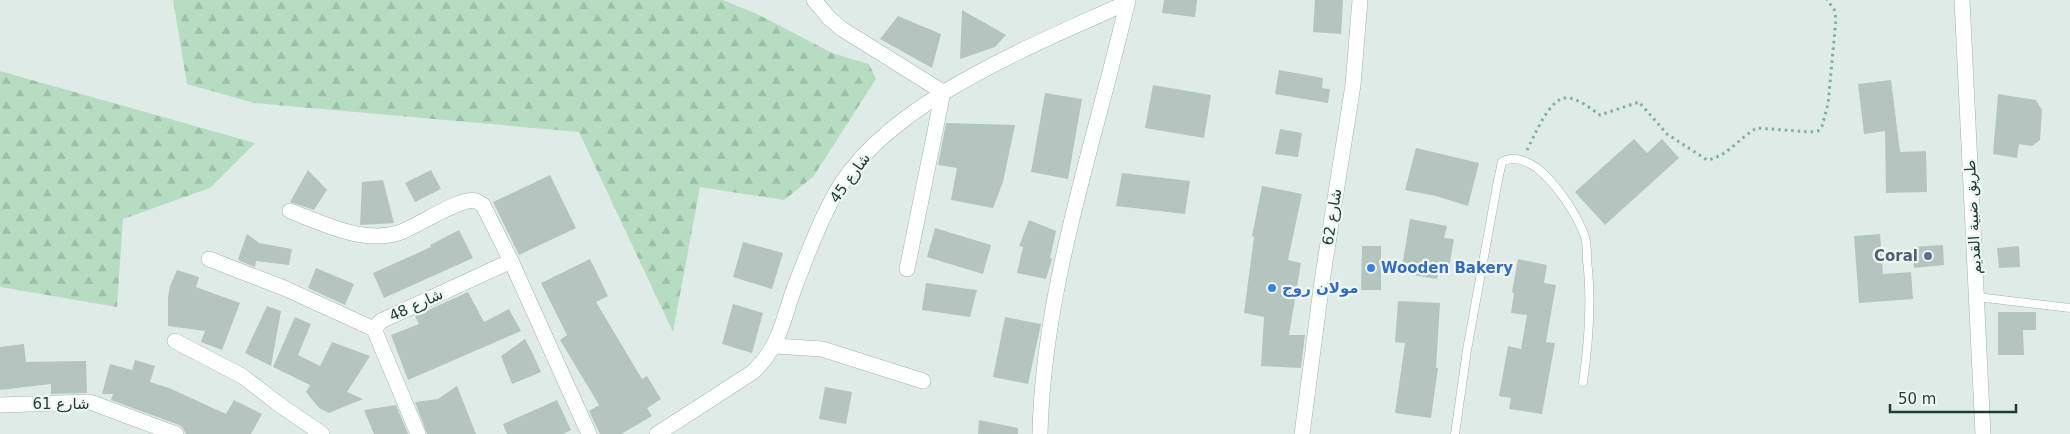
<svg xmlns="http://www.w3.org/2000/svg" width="2070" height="434" viewBox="0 0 2070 434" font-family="'DejaVu Sans',Cairo,sans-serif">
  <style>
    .forest { fill: url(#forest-firs) }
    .building { fill: #b4c5bf }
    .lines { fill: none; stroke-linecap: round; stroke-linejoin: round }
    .service-casing { stroke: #a2b3ad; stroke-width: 9 }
    .minor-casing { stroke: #a2b3ad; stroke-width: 16 }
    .tertiary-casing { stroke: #a2b3ad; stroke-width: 16 }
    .path { stroke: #7eb0a2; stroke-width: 3; stroke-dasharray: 2.5 4; stroke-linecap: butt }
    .service { stroke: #fff; stroke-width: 8 }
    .minor { stroke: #fff; stroke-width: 15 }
    .tertiary { stroke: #fff; stroke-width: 15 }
    .service-dot { fill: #5c6f8a; stroke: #eff7f3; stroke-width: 2 }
    .shop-dot { fill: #3f7fe0; stroke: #eff7f3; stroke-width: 2 }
    .labels { text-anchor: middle; stroke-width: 4.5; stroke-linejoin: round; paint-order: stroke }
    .street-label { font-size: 15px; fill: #1f3b34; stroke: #eff7f3 }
    .service-label { font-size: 15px; font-weight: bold; fill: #4e5e75; stroke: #eff7f3; text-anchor: end }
    .shop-label { font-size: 15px; font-weight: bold; fill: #366cbe; stroke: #eff7f3; text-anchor: start }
  </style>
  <defs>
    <pattern id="forest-firs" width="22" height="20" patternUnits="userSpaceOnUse" patternTransform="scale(1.25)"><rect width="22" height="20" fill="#b6ddc2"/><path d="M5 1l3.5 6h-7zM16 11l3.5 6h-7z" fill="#9cbfa7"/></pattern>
  </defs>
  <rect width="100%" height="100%" fill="#dfebe6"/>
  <!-- forest -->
  <path class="forest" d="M173,0h550l34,14 75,39 37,11 7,15 -63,98 -29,23 -84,-13 -27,145 -94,-200 -325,-29 -67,-19z
    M0,71l255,72 -45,45 -87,31 -6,88 -117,-20z"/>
  <!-- building -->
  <path class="building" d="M1164,0h33l-2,17 -33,-4z
    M1315,0h28l-2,34 -28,-2z
    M962,10l44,25 -11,12 -35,12z
    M898,16l43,18 -9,34 -52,-29z
    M1279,70l44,8 -1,10 8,1 -2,14 -53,-9z
    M1891,80l9,72 26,-1 1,41 -41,1 -1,-62 -21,3 -6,-50z
    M1153,85l58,10 -7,43 -59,-10z
    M1045,93l37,6 -14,80 -37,-7z
    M1998,94l38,6 6,10 -2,30 -8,6 -13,-2 -2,14 -24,-4z
    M946,123l69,2 -12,57 -10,26 -42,-8 6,-32 -19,-3z
    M1280,129l22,4 -4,24 -23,-3z
    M1634,139l13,14 15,-14 17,19 -74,67 -30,-33z
    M1416,148l63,15 -11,43 -32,-10 -31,-6z
    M308,170l19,20 -13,20 -24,-8z
    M431,170l10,19 -26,13 -10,-19z
    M1122,173l68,8 -5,33 -69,-8z
    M550,175l26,53 -57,27 -26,-53z
    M383,180l11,43 -34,2 2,-43z
    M1262,186l40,8 -14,66 13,3 -12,72h16l-4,33 -40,-2 3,-49 -20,-4 10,-76 -2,-1z
    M1410,219l37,7 -3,12 10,1 -5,29 -10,-2 -2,13 -36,-6z
    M1029,220l27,11 -6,27 2,1 -6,20 -29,-6 6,-26 -4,-1z
    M935,228l56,17 -8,29 -56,-17z
    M459,230l14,28 -89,40 -11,-25 58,-26 -1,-2z
    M247,234l12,9 33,6 -3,16 -33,-4 -1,6 -15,-6 -2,-2z
    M1880,234l3,40 28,-2 2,27 -54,4 -5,-67z
    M743,242l40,11 -11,36 -39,-12z
    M1943,245l1,20 -30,3 -2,-21z
    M1362,246h19v44h-20z
    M2019,246l1,21 -21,1 -2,-20z
    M590,259l18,37 -12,6 46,77 5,-3 14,23 -14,9 5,8 -31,18h-21l-4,-8 -7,-15 10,-6 -39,-65 7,-5 -26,-52z
    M1518,259l29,6 -3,18 12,2 -10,57 9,1 -13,71 -33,-5 2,-11 -12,-2 9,-50 13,3 6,-34 -16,-2 3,-20 -2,-1z
    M316,268l38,16 -9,21 -37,-17z
    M177,270l22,7 -3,10 44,16 -18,47 -21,-8 4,-11 -37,-5v-29l2,-11z
    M926,283l51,7 -7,27 -48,-7z
    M468,292l16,30 25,-13 12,22 -113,49 -17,-45 28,-11 -4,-8z
    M1398,301l42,2 -4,65h2l-7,50 -36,-5 10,-70 -10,-1z
    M733,304l30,9 -11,40 -30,-9z
    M267,306l14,5 -10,55 -26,-13z
    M1998,312h38v18h-13l1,25h-26z
    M295,317l16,7 -13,31 22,11 12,-24 38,14 -23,36 16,7 -34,14 -10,-5 -13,-16 4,-7 -37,-18z
    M1005,317l36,7 -13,60 -35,-7z
    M525,339l8,15 8,18 -29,12 -11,-28z
    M24,344l2,18 60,-1 1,32 -36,1v-10l-51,6v-43z
    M135,360l20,6 -5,16 19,6 57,26 8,-14 28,14 -11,20h-65l-3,-6 -4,-3 -68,-25 2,-6h-11l8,-30 22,6z
    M457,386l19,48h-49l-12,-32 23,-3z
    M825,387l27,5 -6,32 -27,-5z
    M557,400l14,30 -8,4h-56l-4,-10z
    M396,405l12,29h-34l-10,-24z
    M979,420l39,8v6h-40z"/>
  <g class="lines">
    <defs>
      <path id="service" d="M1977,297l93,11
        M1455,434l12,-84 31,-170 4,-18c12,-7 25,-1 35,6 19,15 40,46 48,69 2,7 2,16 2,23 5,41 2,81 -4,122"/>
      <path id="minor" d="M814,0l15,18 13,11 101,63 -36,177
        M290,211c32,12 73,33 108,22 18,-5 62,-37 78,-32 3,1 5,3 7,4l28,56 78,173
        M209,259l75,29 90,41
        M175,341l67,35 38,29 42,29
        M775,346l47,3 101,32
        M0,405l90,-3 86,32
        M418,434l-44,-105 7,-8 130,-60
        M657,434l96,-62c27,-26 29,-50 41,-83 12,-31 23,-62 39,-91 49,-95 202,-153 295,-196
        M1040,434c3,-146 55,-292 88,-434"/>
      <path id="tertiary" d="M1962,0l21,434
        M1302,434l20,-153 31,-196 7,-85"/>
    </defs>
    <!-- service casing -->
    <use href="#service" class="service-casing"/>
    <!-- minor casing -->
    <use href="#minor" class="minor-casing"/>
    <!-- tertiary casing -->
    <use href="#tertiary" class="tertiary-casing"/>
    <!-- path -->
    <path class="path" d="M1527,150c7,-13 22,-51 38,-52 12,-1 26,11 35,17l39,-13 28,32 40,26c20,-3 33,-23 50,-32l53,4 8,-1 4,-5 6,-22 8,-85 -2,-10 -7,-9"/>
    <!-- service -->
    <use href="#service" class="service"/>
    <!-- minor -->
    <use href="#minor" class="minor"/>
    <!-- tertiary -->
    <use href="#tertiary" class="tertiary"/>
  </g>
  <!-- markers -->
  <circle class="service-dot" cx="1928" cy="256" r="5"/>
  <g class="shop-dot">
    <circle cx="1371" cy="268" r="5"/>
    <circle cx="1272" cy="288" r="5"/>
  </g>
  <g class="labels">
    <!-- street labels -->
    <g class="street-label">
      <text transform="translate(850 178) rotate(-54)" y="5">شارع 45</text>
      <text transform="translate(1332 217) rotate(-81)" y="5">شارع 62</text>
      <text transform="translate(1973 217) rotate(-93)" y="5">طريق ضبية القديم</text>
      <text transform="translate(416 305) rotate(-25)" y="5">شارع 48</text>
      <text x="61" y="409">شارع 61</text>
    </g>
    <!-- service labels -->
    <g class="service-label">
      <text x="1918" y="261">Coral</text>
    </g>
    <!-- shop labels -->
    <g class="shop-label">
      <text x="1381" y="273">Wooden Bakery</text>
      <text x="1282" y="293">مولان روج</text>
    </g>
  </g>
  <!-- scale -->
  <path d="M1890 404v8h126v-8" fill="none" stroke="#1f3b34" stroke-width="2.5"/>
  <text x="1898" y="404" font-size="15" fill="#1f3b34" stroke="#eff7f3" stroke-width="4" paint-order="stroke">50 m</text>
</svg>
